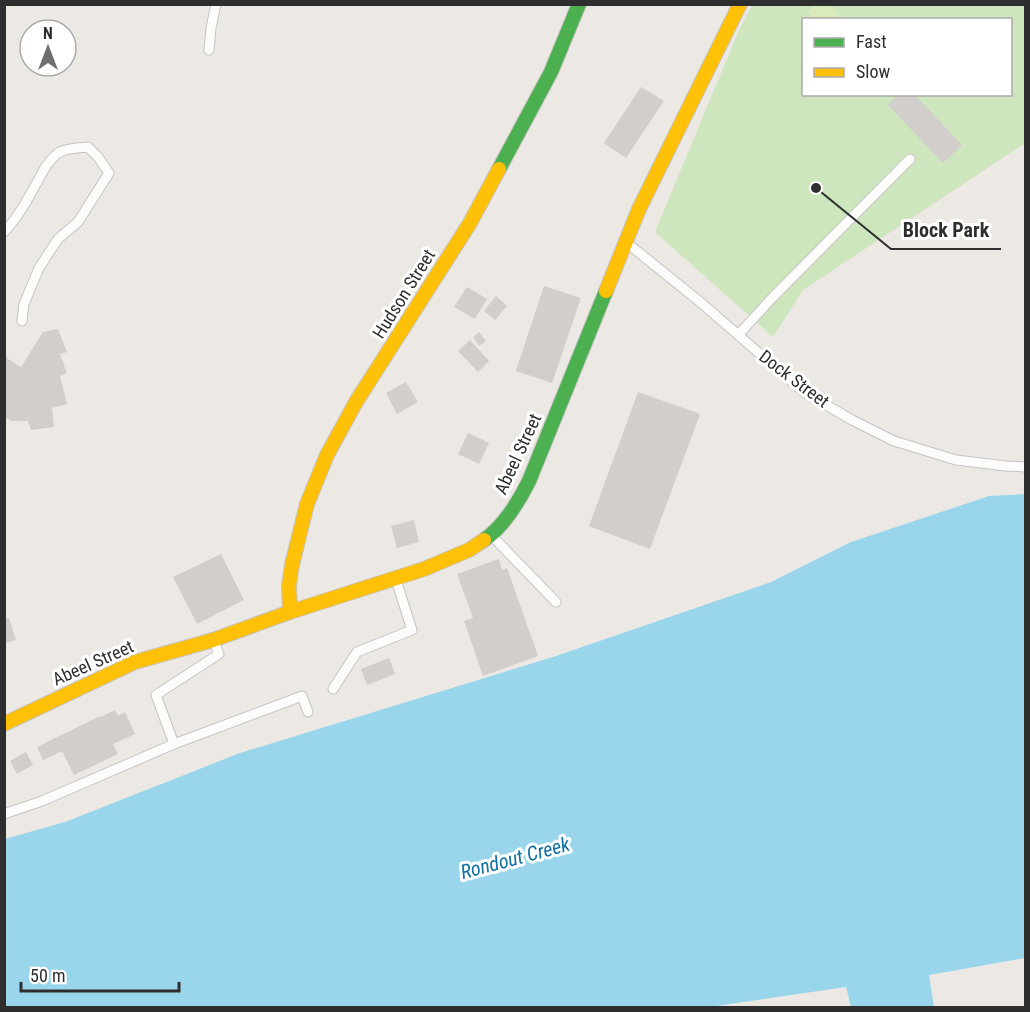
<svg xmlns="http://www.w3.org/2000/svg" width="1030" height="1012" viewBox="0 0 1030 1012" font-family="'Roboto Condensed',sans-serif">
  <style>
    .green { fill: #cee6be; fill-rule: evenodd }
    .pitch { fill: #d9eabb }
    .water { fill: #99d6ec }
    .building { fill: #d1cecb }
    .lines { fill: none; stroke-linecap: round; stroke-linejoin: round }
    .lane-casing { stroke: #c5c4c5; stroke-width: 11 }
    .fast-casing { stroke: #c5c4c5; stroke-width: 16 }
    .slow-casing { stroke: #c5c4c5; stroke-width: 16 }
    .lane { stroke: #fcfcfb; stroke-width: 9 }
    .fast { stroke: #4caf50; stroke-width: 14 }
    .slow { stroke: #ffc107; stroke-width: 14 }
    .labels { text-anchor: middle; stroke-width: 6; stroke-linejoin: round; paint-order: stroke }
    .street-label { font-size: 18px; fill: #2e2e2e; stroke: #fff }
    .water-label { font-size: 20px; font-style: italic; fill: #0d6fa3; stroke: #fff }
    .leader { fill: none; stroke: #2e2e2e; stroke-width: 2 }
    .callout-dot { fill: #2e2e2e; stroke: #fff; stroke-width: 2 }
    .callout-label { font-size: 20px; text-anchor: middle; font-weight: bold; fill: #2e2e2e; stroke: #fff; stroke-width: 6; stroke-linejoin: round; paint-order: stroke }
  </style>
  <rect width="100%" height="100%" fill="#ece8e4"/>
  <!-- green -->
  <path class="green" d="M752,5h273v138l-222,147 -30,47 -118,-105 84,-202zM804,20h206v74h-206z"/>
  <!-- pitch -->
  <path class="pitch" d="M816,4l14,1 14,14h-30l-7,-6z"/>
  <!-- water -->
  <path class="water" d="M1025,494v464l-96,17 5,32h-83l-5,-20 -143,21 -698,-1v-168l60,-17 175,-69 313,-96 218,-75 80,-40 138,-46z"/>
  <!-- building -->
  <path class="building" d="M641,87l23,14 -38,57 -22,-15z
    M898,94h16l48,51 -19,18 -55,-58z
    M544,286l37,12 -29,85 -36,-12z
    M467,287l20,12 -12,20 -21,-12z
    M496,296l11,10 -12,14 -11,-9z
    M58,329l9,23 -7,2 7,19 -7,3 7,28 -15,4 2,19 -23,3 -3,-9h-16l-8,-4v-66l4,8 13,8 22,-35z
    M479,332l7,9 -7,5 -6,-9z
    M470,340l19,21 -11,11 -20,-21z
    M406,382l12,20 -21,12 -11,-21z
    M638,392l62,22 -50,135 -61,-23z
    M468,433l21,10 -10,21 -21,-10z
    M414,520l5,22 -22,6 -6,-22z
    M221,554l23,46 -47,24 -24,-47z
    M499,559l3,11 5,-2 31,88 -55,20 -19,-55 9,-3 -16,-44z
    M9,618l7,22 -12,4v-25z
    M389,658l6,16 -28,11 -6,-16z
    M115,710l3,6 7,-4 10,22 -22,10 5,10 -44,21 -12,-24 -19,9 -6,-13 63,-31 1,1z
    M26,752l7,13 -16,9 -7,-13z"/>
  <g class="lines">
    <defs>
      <path id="lane" d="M209,50l2,-22 5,-24
        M4,232c13,-13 22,-30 31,-46 7,-12 13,-27 25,-34 8,-4 19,-4 28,-5l10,10 11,16 -31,49 -20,17 -19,29 -15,36 -2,17
        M627,243l72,58 105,91 48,28 42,21 62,19 50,6 20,1
        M739,334l34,-37 137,-138
        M493,537l63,65
        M333,689l24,-37 55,-22 -16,-50
        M174,744l128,-48 6,16
        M4,814l38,-13 132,-57 -18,-49 63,-41 -5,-12"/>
      <path id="fast" d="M499,169l52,-97 28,-68
        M484,540c19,-13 35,-39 45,-59l77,-190"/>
      <path id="slow" d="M606,291l33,-82 101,-205
        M290,612l-1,-27 3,-20 15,-61 20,-49 29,-53 114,-179 29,-54
        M4,724l131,-62 78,-22 77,-28 134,-43 45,-19 15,-10"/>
    </defs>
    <!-- lane casing -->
    <use href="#lane" class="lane-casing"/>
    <!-- fast casing -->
    <use href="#fast" class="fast-casing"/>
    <!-- slow casing -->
    <use href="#slow" class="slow-casing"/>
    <!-- lane -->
    <use href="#lane" class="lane"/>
    <!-- fast -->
    <use href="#fast" class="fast"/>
    <!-- slow -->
    <use href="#slow" class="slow"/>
  </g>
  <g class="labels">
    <!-- street labels -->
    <g class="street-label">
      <text transform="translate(404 294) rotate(-58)" y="6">Hudson Street</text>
      <text transform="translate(794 379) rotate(37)" y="6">Dock Street</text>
      <text transform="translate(518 454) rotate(-65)" y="6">Abeel Street</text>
      <text transform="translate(93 663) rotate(-24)" y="6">Abeel Street</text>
    </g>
    <!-- water labels -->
    <g class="water-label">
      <text transform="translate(515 858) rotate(-15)" y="7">Rondout Creek</text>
    </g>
  </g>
  <!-- callouts -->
  <path class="leader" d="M816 188L891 249H1001"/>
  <circle class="callout-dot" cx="816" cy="188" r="6"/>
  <g class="callout-label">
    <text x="946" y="237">Block Park</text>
  </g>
  <!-- border -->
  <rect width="1030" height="1012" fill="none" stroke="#2e2e2e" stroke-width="12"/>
  <!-- legend -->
  <rect x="802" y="18" width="210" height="78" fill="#ffffff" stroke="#ababab" stroke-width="1.5"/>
  <rect x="814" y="38" width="30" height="9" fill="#4caf50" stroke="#ababab" stroke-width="1.5"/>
  <text x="856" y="48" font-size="18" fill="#2e2e2e">Fast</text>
  <rect x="814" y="68" width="30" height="9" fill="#ffc107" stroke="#ababab" stroke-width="1.5"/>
  <text x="856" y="78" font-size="18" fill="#2e2e2e">Slow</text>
  <!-- north arrow -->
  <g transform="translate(48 48)"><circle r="28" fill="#ffffff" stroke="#ababab" stroke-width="1.5"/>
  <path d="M0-4.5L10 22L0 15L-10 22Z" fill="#706f6e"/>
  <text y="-9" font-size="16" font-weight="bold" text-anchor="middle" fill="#2e2e2e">N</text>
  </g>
  <!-- scale -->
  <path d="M21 982v9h158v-9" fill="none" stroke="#2e2e2e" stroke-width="3"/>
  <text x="30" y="982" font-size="18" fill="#2e2e2e" stroke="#ffffff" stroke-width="4.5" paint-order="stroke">50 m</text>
</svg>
